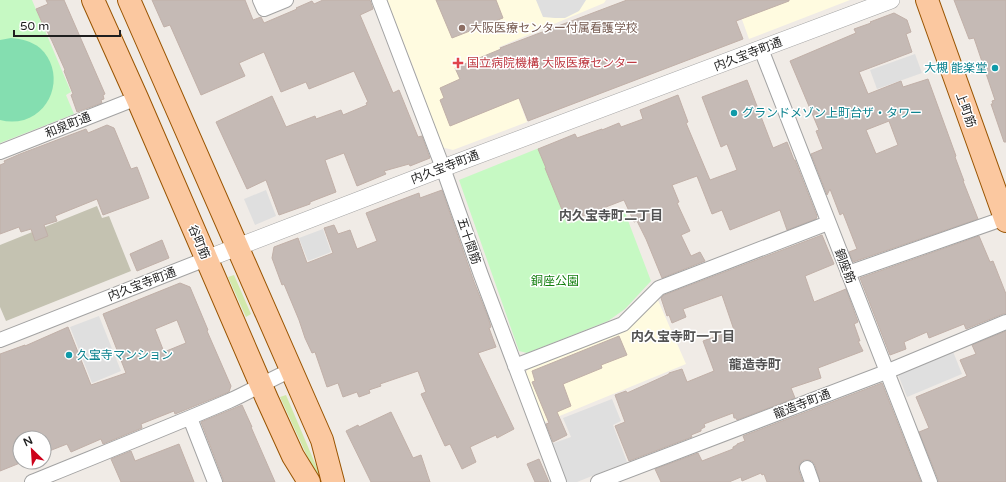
<svg xmlns="http://www.w3.org/2000/svg" width="1006" height="482" viewBox="0 0 1006 482" font-family="'Varela Round','Noto Sans JP',sans-serif">
  <style>
    .education { fill: #fffbe0 }
    .construction { fill: #c4c2b1 }
    .grass { fill: #d2e9ac }
    .park { fill: #c6f9c3 }
    .pitch { fill: #84deb0 }
    .parking { fill: #dfdfdf }
    .building { fill: #c5bab5; stroke: #c1b0a8; fill-rule: evenodd }
    .lines { fill: none; stroke-linecap: round; stroke-linejoin: round }
    .minor-casing { stroke: #a3a3a3; stroke-width: 16 }
    .tertiary-casing { stroke: #a3a3a3; stroke-width: 18 }
    .primary-casing { stroke: #995401; stroke-width: 24 }
    .minor { stroke: #fff; stroke-width: 14 }
    .tertiary { stroke: #fff; stroke-width: 17 }
    .primary { stroke: #fbc8a0; stroke-width: 22 }
    .education-dot { fill: #8d6e63; stroke: #fff; stroke-width: 1.5 }
    .health-dot { fill: #e0444e; stroke: #fff; stroke-width: 1.5 }
    .culture-dot { fill: #0f9aa8; stroke: #fff; stroke-width: 1.5 }
    .labels { text-anchor: middle; stroke-width: 3; stroke-linejoin: round; paint-order: stroke }
    .education-label { font-size: 12px; fill: #785e54; stroke: #fff; text-anchor: start }
    .street-label { font-size: 12px; fill: #1f1f1f; stroke: #fff }
    .health-label { font-size: 12px; fill: #be3a42; stroke: #fff; text-anchor: start }
    .culture-label { font-size: 12px; fill: #0d838f; stroke: #fff; text-anchor: start }
    .park-label { font-size: 12px; fill: #117e0d; stroke: #fff }
    .neighbourhood-label { font-size: 13px; font-weight: bold; fill: #525252; stroke: #fff }
  </style>
  <rect width="100%" height="100%" fill="#f0ebe6"/>
  <!-- education -->
  <path class="education" d="M387,0h219l-2,3 -105,44 28,75 -74,28 -16,-4 -19,-51v-16z
    M735,0h115l-101,39z
    M657,298l29,66 -141,58 -20,-48 4,-7z"/>
  <!-- construction -->
  <path class="construction" d="M97,206l5,12 7,-2 22,55 -125,50 -6,-14v-62z"/>
  <!-- grass -->
  <path class="grass" d="M234,275l17,39 -5,3 -18,-40z
    M286,395l37,87h-4l-39,-85z"/>
  <!-- park -->
  <path class="park" d="M0,0h32l39,92 -5,3 8,19 -74,29z
    M539,148l28,76 33,-10 24,-4 27,71 -26,28 -17,12 -81,32 -8,-2 -60,-171z"/>
  <!-- pitch -->
  <path class="pitch" d="M11,38c11,1 20,3 29,10 24,22 15,62 -16,72 -8,2 -16,2 -24,0v-80z"/>
  <!-- parking -->
  <path class="parking" d="M536,0h50l-7,11 -14,7h-10l-12,-1z
    M915,54l7,19 -45,16 -7,-19z
    M266,190l10,26 -21,9 -11,-26z
    M323,229l8,23 -23,9 -9,-23z
    M99,316l22,55 -29,12 -22,-56z
    M952,349l10,25 -55,23 -10,-25z
    M612,399l9,22 -8,4 14,37 -50,20h-11l-15,-38 20,-7 -8,-19z"/>
  <!-- building -->
  <path class="building" d="M46,0h18l41,94 -2,1 1,4 -3,1 1,3 -25,9 -6,-17 2,-1 -9,-23 1,-1 -13,-29 -7,-14h-1l-8,-18 12,-5z
    M152,0h93l8,20 8,-3 3,6 33,-14 -1,-1 16,-7 2,3 9,-4h47l3,9 -13,6 33,78 6,-3 19,47 4,-1 8,22 -20,8 -1,-2 -25,7 2,3 -29,12 -13,-33 -19,7 11,32 -26,10v2l-31,11 -13,-35 -19,9 -31,-67 56,-26 14,31 29,-11 1,3 25,-9 2,5 24,-10 -1,-2 2,-1 -14,-31 -45,18 -3,-7 -25,10 -17,-40 -25,11 6,13 -44,19 -31,-70 -6,2z
    M436,0h60l7,18 -51,20z
    M627,0h162v1l-53,20 7,18 -215,82 -9,-23 -69,28 -10,-26 4,-2 -4,-10 20,-9 -5,-11 46,-19 -1,-1z
    M954,0h52v142h-2l-13,-38h2l-1,-3 3,-1 -21,-62 -5,1z
    M894,13l13,7 4,12 -5,2 6,18 -53,20 9,22 33,-13 2,6 25,-8 28,77 -1,1 9,24h-1l15,38 -125,43 -4,-10 8,-3 -14,-36 -3,2 -10,-26 -3,6 -16,-41 12,-5 -7,-18 3,-1 -29,-69 66,-28 -2,-4 17,-6 -1,-1zM889,121l9,24 -22,9 -10,-24z
    M747,80l26,68 14,-6 7,18h1l22,56 -1,3 -29,11 -7,-20 -50,20 -8,-20 -10,4 -15,-38 -25,9 7,17 -2,1 13,28 -9,4 10,21 9,-4 5,9 -43,17 -16,-39 -9,-18 -3,1 -10,-22 -57,22 -22,-54h1l-8,-19 37,-15 2,4 25,-9v1l17,-7 2,4 22,-8 -3,-9 38,-15 10,27 -2,1 24,57 27,-10 -10,-26 -6,3 -19,-50z
    M107,125l7,3 17,41 6,-2 12,31 -46,17 -6,-16 -42,17 2,5 -13,4 4,11 -13,5 -4,-12 -10,3 -2,-5 -19,7v-69l5,-2 -1,-2 16,-7 66,-25 2,4z
    M442,190l32,92 14,35 3,10 -2,1 7,19 -18,6 36,76 -17,9 -1,-3 -26,12 6,15 -14,7 -12,-25 -5,2 -24,-52 5,-2 -8,-21 -38,13 1,2 -12,4 1,3 -11,4 -2,-5 -14,5 -5,-14 -11,4 -12,-35 -3,1 -7,-15 -6,-18 -15,-36 -2,1 -10,-27 2,-11 24,-9 9,25 26,-10 -9,-25 10,-3 4,9 12,-4 7,19 20,-8 -11,-28 53,-20 1,5z
    M822,235l12,29 -29,12 9,26 32,-13 12,33 -4,2 6,17h-2l5,10 -45,17 3,10 -30,10 4,10 -58,22 -1,-2h-2l-1,-5 -29,11 1,3 -4,2v2l-10,4 1,2 -63,24 -14,-35 10,-4 -10,-27 11,-4 1,2 42,-19v-1l13,-4 5,13 27,-11 -11,-30 31,-11 -12,-35 -39,14 3,8 -14,6 -3,-8 -2,1 -6,-18 3,-3z
    M979,236l11,26 3,-1 13,33v20h-3l-37,15 -2,-5 -35,14 -2,-6 -23,10 2,7 -16,6 -30,-77z
    M162,240l7,18 -32,13 -7,-17z
    M180,283l10,4 18,43 -1,1 24,55 -2,6 -54,22 -1,-3 -33,13 1,4 -39,16 -2,-5 -30,13 -4,-8 -23,9v-15h-24v25l-20,8v-117l25,-9v1l43,-19 23,58 35,-12 -23,-59zM177,320l9,23 -22,9 -9,-23z
    M1006,331v151h-68v-3l-19,-47 10,-4 -13,-31 51,-21 -7,-16 16,-6 -4,-9z
    M619,336l8,19 -26,10 1,3 -39,16 8,22 -14,6 10,23 -14,7 -7,-18 3,-1 -17,-41 3,-1 -3,-10z
    M882,383l39,99h-101l-5,-17 -3,-4 -4,-1h-4l-3,2 -2,4v5l4,11h-36l-3,-8 -2,1 -1,-2 -19,8 -1,-4 -12,5h-68l-6,-13 43,-16 4,8 31,-12v-2l4,-2v-1l8,-3 -2,-5z
    M242,405l10,22h-1l24,55h-52v-3l-22,-57z
    M391,412l22,46 8,-3 9,27h-59l-25,-51 12,-6 1,2z
    M179,444l15,38h-73l-10,-23 20,-8 4,10z
    M539,459l10,23h-14l-8,-18z"/>
  <g class="lines">
    <defs>
      <path id="minor" d="M260,0l4,9 22,-9
        M379,0l64,168 38,107 78,207
        M761,49l169,433
        M0,152l137,-54
        M848,273l157,-55
        M0,340l206,-81
        M515,366l108,-42 36,-36 169,-65
        M190,418l25,64
        M807,468l5,14
        M32,482c66,-27 132,-53 197,-81 21,-9 41,-22 63,-31
        M598,482l288,-110 120,-50"/>
      <path id="tertiary" d="M206,259l237,-91 448,-168"/>
      <path id="primary" d="M93,0l44,98 130,301 26,57 16,26
        M129,0l193,440 11,42
        M927,0l79,221"/>
    </defs>
    <!-- minor casing -->
    <use href="#minor" class="minor-casing"/>
    <!-- tertiary casing -->
    <use href="#tertiary" class="tertiary-casing"/>
    <!-- primary casing -->
    <use href="#primary" class="primary-casing"/>
    <!-- minor -->
    <use href="#minor" class="minor"/>
    <!-- tertiary -->
    <use href="#tertiary" class="tertiary"/>
    <!-- primary -->
    <use href="#primary" class="primary"/>
  </g>
  <!-- markers -->
  <circle class="education-dot" cx="462" cy="28" r="4"/>
  <path class="health-dot" d="M456 57h4v4h4v4h-4v4h-4v-4h-4v-4h4z"/>
  <g class="culture-dot">
    <circle cx="995" cy="68" r="4"/>
    <circle cx="734" cy="113" r="4"/>
    <circle cx="69" cy="355" r="4"/>
  </g>
  <g class="labels">
    <!-- education labels -->
    <g class="education-label">
      <text x="470" y="32">大阪医療センター付属看護学校</text>
    </g>
    <!-- street labels -->
    <g class="street-label">
      <text transform="translate(748 54) rotate(-21)" y="4">内久宝寺町通</text>
      <text transform="translate(966 110) rotate(70)" y="4">上町筋</text>
      <text transform="translate(68 125) rotate(-22)" y="4">和泉町通</text>
      <text transform="translate(445 167) rotate(-21)" y="4">内久宝寺町通</text>
      <text transform="translate(469 241) rotate(71)" y="4">五十間筋</text>
      <text transform="translate(199 242) rotate(67)" y="4">谷町筋</text>
      <text transform="translate(845 266) rotate(69)" y="4">銅座筋</text>
      <text transform="translate(142 284) rotate(-21)" y="4">内久宝寺町通</text>
      <text transform="translate(802 404) rotate(-21)" y="4">龍造寺町通</text>
    </g>
    <!-- health labels -->
    <g class="health-label">
      <text x="467" y="67">国立病院機構 大阪医療センター</text>
    </g>
    <!-- culture labels -->
    <g class="culture-label">
      <text x="987" y="72" text-anchor="end">大槻 能楽堂</text>
      <text x="742" y="117">グランドメゾン上町台ザ・タワー</text>
      <text x="77" y="359">久宝寺マンション</text>
    </g>
    <!-- park labels -->
    <g class="park-label">
      <text x="555" y="285">銅座公園</text>
    </g>
    <!-- neighbourhood labels -->
    <g class="neighbourhood-label">
      <text x="611" y="220">内久宝寺町二丁目</text>
      <text x="683" y="341">内久宝寺町一丁目</text>
      <text x="755" y="369">龍造寺町</text>
    </g>
  </g>
  <!-- north arrow -->
  <g transform="translate(32 450) rotate(335)"><circle r="19" fill="#ffffff" stroke="#a5a5a5"/>
  <path d="M0-3L7 15L0 10L-7 15Z" fill="#cd021b"/>
  <text y="-6" font-size="11" font-weight="bold" text-anchor="middle" fill="#1f1f1f">N</text>
  </g>
  <!-- scale -->
  <path d="M14 30v6h106v-6" fill="none" stroke="#1f1f1f" stroke-width="2"/>
  <text x="20" y="30" font-size="12" fill="#1f1f1f" stroke="#ffffff" stroke-width="3" paint-order="stroke">50 m</text>
</svg>
